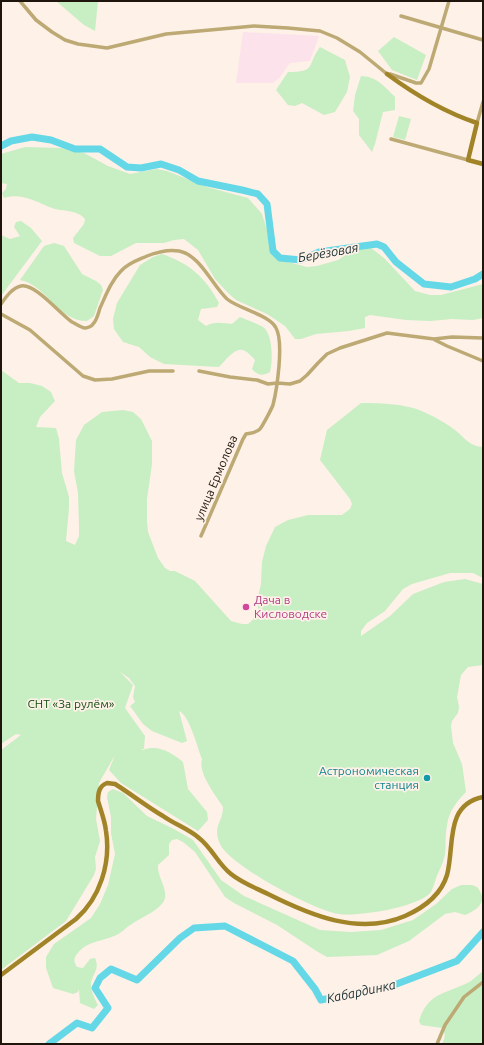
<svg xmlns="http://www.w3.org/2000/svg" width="484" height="1045" viewBox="0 0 484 1045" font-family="Ubuntu,sans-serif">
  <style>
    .industrial { fill: #fce2ea }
    .green { fill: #c8eec3 }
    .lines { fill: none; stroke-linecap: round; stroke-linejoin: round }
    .river { stroke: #64d8e6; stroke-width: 7 }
    .street { stroke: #bda974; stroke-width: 3.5 }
    .secondary { stroke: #a28428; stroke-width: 4.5 }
    .hotel-dot { fill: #d1479c; stroke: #fef1e7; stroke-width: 1.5 }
    .culture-dot { fill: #0f9aa8; stroke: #fef1e7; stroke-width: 1.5 }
    .labels { text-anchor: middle; stroke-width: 3.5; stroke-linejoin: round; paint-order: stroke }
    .street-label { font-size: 12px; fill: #20150c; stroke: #fef1e7 }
    .hotel-label { font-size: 12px; fill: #b23c85; stroke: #fef1e7; text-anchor: start }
    .park-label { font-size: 12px; fill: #134c0f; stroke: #fef1e7 }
    .culture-label { font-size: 12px; fill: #0d838f; stroke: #fef1e7; text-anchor: end }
    .water-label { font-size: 13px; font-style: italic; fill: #1d3234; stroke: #fef1e7 }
  </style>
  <rect width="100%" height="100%" fill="#fef1e7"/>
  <!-- industrial -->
  <path class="industrial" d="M243,32l76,4 -9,25 -20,2 -10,14 -7,6h-37z"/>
  <!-- green -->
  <path class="green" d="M56,1h42l-3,30 -11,-6z
    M394,37l32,18 -9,25 -25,-10 -14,-19z
    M320,47l25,13 5,17 -3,15 -12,20 -11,3 -22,-12 -7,3 -7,-1 -12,-15 12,-18c29,0 18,-6 32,-25z
    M361,76c15,0 24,11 34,21v13l-12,2 -8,32 -3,8 -13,-17v-16l-6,-8 2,-16z
    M399,116l12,3 -6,21 -12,-3z
    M25,147l36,1 23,5 24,13 22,8 27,-5 10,2 40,16 41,11 14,16 5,16 3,20 6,8 5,2 26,7 10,-1 21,-6 17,-11 16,-1 13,10 31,33 15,4h11l42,-11v34l-10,2 -21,-1 -22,2 -24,-1 -36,-5 -5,2v11l-16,3 -33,3 -15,5h-6l-10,-13 -18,-12 -31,-14 -8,-7 -13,-14 -17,-29 -14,-11 -10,1 -10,3h-28l-25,13h-11l-26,-13 -1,-5 11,-14 1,-5c-9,-10 -21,-7 -33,-11 -15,-6 -31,-16 -48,-10l-2,-5 4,-4 1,-5 -6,-1v-29z
    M21,221l10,7 11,13 -41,55v-61l9,4 10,-3 -6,-9 2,-5z
    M54,243l10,3 18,28 14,7 5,4 2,5 -9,26 -7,5c-7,0 -13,-2 -18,-5 -18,-10 -28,-32 -49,-36l24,-34z
    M162,254c27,9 44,24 57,49l-2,4 -16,2 -3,11 8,6c8,-5 17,-3 26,-2l8,-7c7,3 16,6 23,10 10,7 10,34 7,45 -7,4 -12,4 -18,-3l3,-9c-3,-3 -6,-7 -10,-9 -9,-6 -20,10 -26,16l-55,-3 -14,-7 -11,-10 -16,-5 -9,-13 -1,-10 4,-16 23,-38 13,-8z
    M1,370l18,13h11l12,3 9,6 4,9 -15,16 -4,10 20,1 3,11 3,34 7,24v11l-3,33 9,4 4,-9v-10l-1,-33 -4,-22 2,-31 8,-15 18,-13 21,-2 10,2 8,7 11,22v23l-5,35v22l1,11 10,26 7,10 5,3h5l20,10 36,40 11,3h6l11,-10 -2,-13 4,-17 1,-22 4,-16 9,-19 13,-7 20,-5h34l8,-6 2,-5 -2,-5 -30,-39 7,-30 34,-27c20,0 50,1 67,11 9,4 19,10 27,16 9,7 15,17 28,17v131l-10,-5h-23l-38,11 -9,5 -18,22 -18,12 -6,8v5l29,-20 23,-22 31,-12 21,-3 18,5v81l-15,2 -7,8 -4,22 2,10 -1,6 -6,8 -1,5 2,17 9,21 4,28c-9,9 -17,19 -19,33 -2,10 -1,20 -2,30 -2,8 -6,16 -9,23 -1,4 -3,10 -5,14 -11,15 -74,25 -92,22 -24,-3 -110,-49 -119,-70 -8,-19 3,-21 3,-37 -8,-13 -25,-33 -21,-48 -5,-12 -12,-43 -23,-48l8,30 -5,2 -30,-12 -9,-7 -13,-18 5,-4 -2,-5 2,-11 -6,-8 -9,-6 13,13 -8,23 20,28 -1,13h-3l2,1c15,-6 29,3 40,12l5,27 19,23 1,8 -10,11 -77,-48 -12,-13 6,-15 -16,28 -3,36 4,22 -5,16 1,12 -2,6 -28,46 -65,49v-220l20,-15 -5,-1 -15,10z
    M113,789l10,4 24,23 27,13 19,11 28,40 23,16 76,34 31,2 30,-2 32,-10 23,-16 16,-15 9,-4h11l5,2c2,2 4,6 5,9 2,10 -10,16 -17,19l-10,-3 -10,2 -36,27 -32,14 -50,2 -9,-5 -41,-27 -43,-22 -9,-6 -30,-45 -12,-10 -6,-3 -5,1 -3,4v11l-11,10c-1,11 9,23 7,33 -2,11 -25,20 -33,26 -6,3 -11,10 -18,12 -14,6 -27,5 -37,18 -4,5 -3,8 0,13l6,1 7,-9 5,-1c5,11 -2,15 -4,25 -1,7 4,16 7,22l-4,4 -14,-6 -1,-14 -1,3 -5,2 -20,-6 -7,-20v-11l8,-13 37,-26 9,-14 8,-19 7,-31 -4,-21v-16l-4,-20 1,-5z
    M483,971v73h-41c3,-6 4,-10 0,-16l-21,-3 -2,-4c9,-30 29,-27 52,-40 4,-3 8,-7 12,-10z"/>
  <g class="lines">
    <!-- river -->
    <path class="river" d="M1,146l10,-5 21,-4 19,3 24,9h25l27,18 14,1 20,-4 18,6 19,11 44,9 16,4 9,10 6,47 7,7 21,2 18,-8 58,-8 7,3 12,15 28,22 27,3 24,-8 8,-5
      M49,1044l28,-21 15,5 16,-20 -13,-20 5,-10 11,-9 26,11 43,-42 14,-10 31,-2 68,35 22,28 6,11 73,-15 63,-24 26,-29"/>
    <!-- street -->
    <path class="street" d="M20,1l16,19 16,12 13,8 13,4 29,4 59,-14 88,-8 34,2 32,3 17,7 23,14 27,22h3l26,9h5l8,-14 20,-68
      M401,16l82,24
      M477,123l6,-21
      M391,139l77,21
      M1,304c5,-7 11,-16 20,-18 14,-3 39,28 51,36 4,2 9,6 13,6 3,0 7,-2 8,-4 4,-4 5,-10 7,-16 6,-13 11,-27 21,-37 7,-8 17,-11 26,-15 10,-4 21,-7 32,-5 21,4 33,34 48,48 12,10 43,16 49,29 8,14 1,61 -3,77 -2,5 -10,20 -13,24 -4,4 -9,4 -14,5l-3,5 -42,97
      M1,314l29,16 53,46 12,4 17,-1 37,-8h24
      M435,340l12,6 36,15
      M199,371l31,6 27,3 11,4 9,-1 13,1 10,-3 7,-6 11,-12 9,-9 13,-6 47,-15 47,6 18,-2 31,1
      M437,1044l8,-19 19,-28 19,-15"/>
    <!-- secondary -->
    <path class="secondary" d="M387,74c27,20 57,38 90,49l-9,37 15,4
      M1,975l75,-56c24,-21 35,-56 30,-88 -1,-10 -5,-20 -8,-30 0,-8 1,-15 9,-18l8,1c16,10 31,22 48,32 11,8 26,13 36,22 13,10 19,26 32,36 11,9 25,14 37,20 42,21 91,42 137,22 18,-8 36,-21 42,-41 8,-29 -3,-70 36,-78"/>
  </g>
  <!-- markers -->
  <circle class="hotel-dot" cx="246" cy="607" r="4"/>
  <circle class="culture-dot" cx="427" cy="778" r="4"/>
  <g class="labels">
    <!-- street labels -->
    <g class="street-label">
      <text transform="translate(216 478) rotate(-67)" y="4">улица Ермолова</text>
    </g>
    <!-- hotel labels -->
    <g class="hotel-label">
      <text x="254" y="604">Дача в<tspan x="254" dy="14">Кисловодске</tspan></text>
    </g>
    <!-- park labels -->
    <g class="park-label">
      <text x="71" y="708">СНТ «За рулём»</text>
    </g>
    <!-- culture labels -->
    <g class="culture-label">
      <text x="419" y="775">Астрономическая<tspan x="419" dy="14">станция</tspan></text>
    </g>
    <!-- water labels -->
    <g class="water-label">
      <text transform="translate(328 252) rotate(-10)" y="5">Берёзовая</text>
      <text transform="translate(361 991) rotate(-12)" y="5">Кабардинка</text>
    </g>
  </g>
  <!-- border -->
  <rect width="484" height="1045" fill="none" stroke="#20150c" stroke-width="4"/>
</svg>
